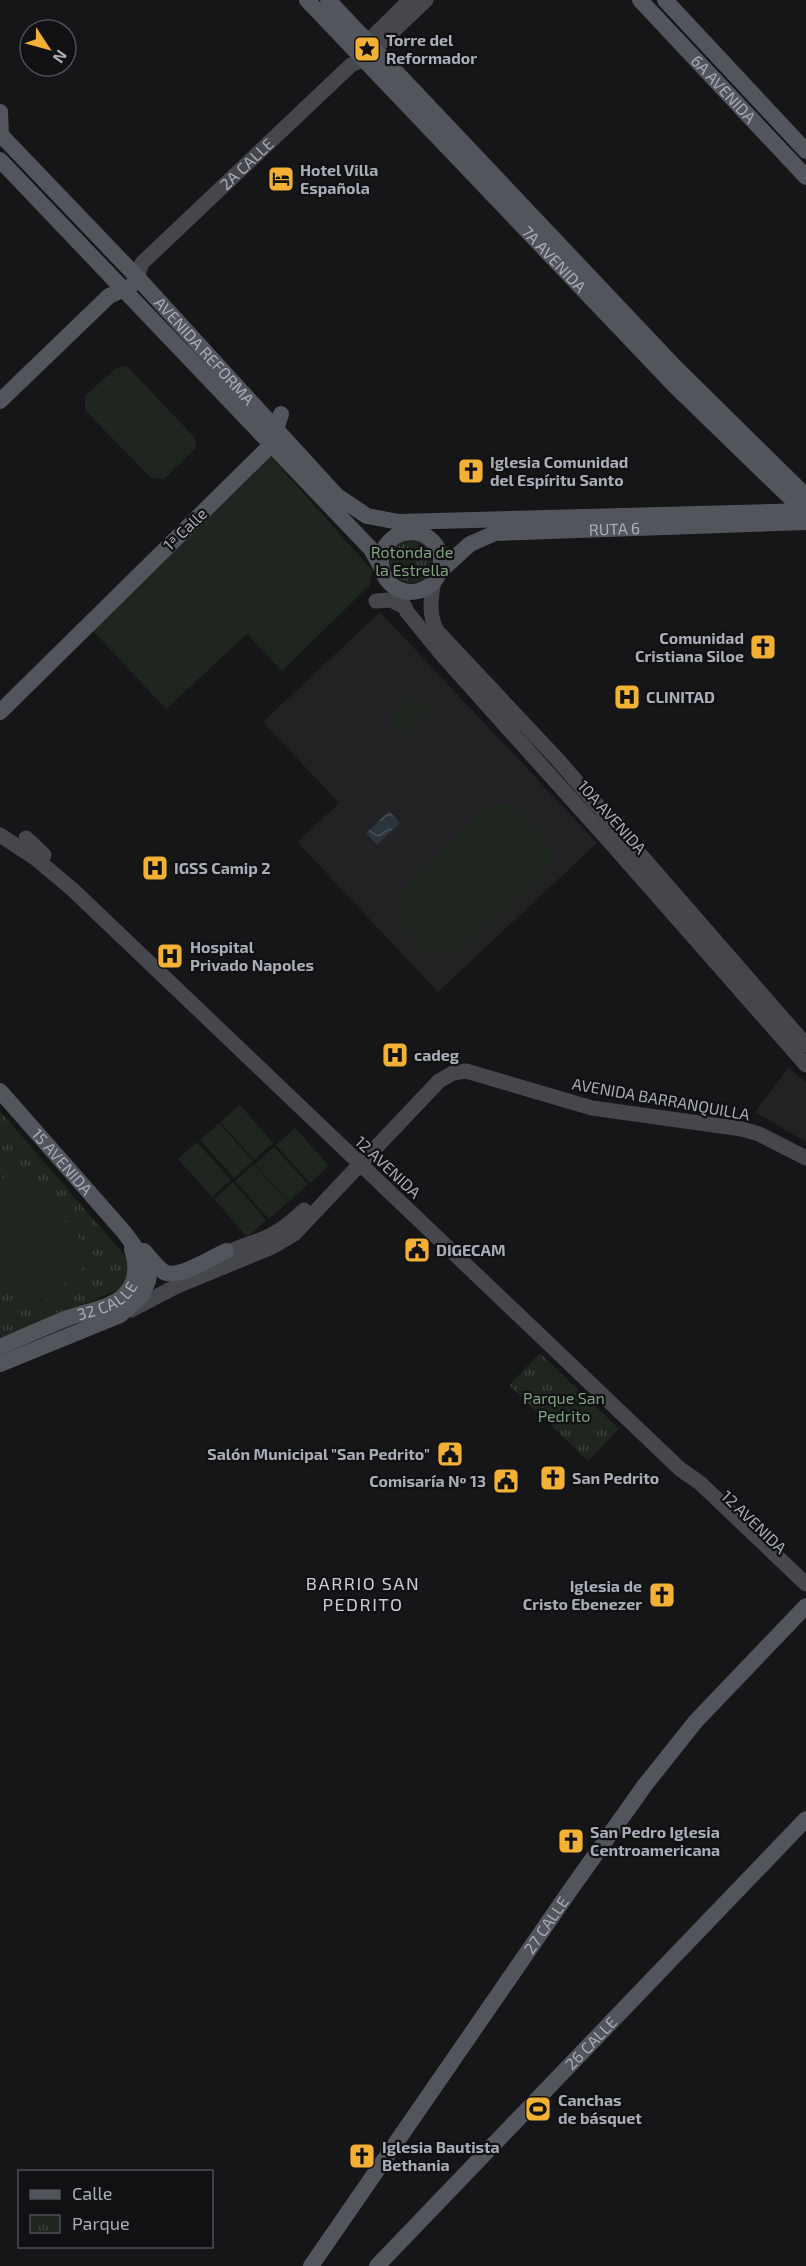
<svg xmlns="http://www.w3.org/2000/svg" width="806" height="2266" viewBox="0 0 806 2266" font-family="'Exo 2',sans-serif">
  <style>
    .built { fill: #222225 }
    .park { fill: url(#park-tufts) }
    .garden { fill: #1e261f }
    .water { fill: url(#water-waves) }
    .lines { fill: none; stroke-linecap: round; stroke-linejoin: round }
    .secondary { stroke: #45474d; stroke-width: 15 }
    .primary { stroke: #53555c; stroke-width: 16 }
    .labels { text-anchor: middle; stroke-width: 4.5; stroke-linejoin: round; paint-order: stroke }
    .poi-label { font-size: 16px; font-weight: bold; fill: #a8adb8; stroke: #111113; text-anchor: start }
    .street-label { font-size: 16px; fill: #a8adb8; stroke: #111113 }
    .park-label { font-size: 16px; fill: #7fa381; stroke: #111113 }
    .neighbourhood-label { font-size: 18px; letter-spacing: 1.5px; fill: #c9ccd4; stroke: #111113 }
  </style>
  <defs>
    <pattern id="park-tufts" width="24" height="20" patternUnits="userSpaceOnUse" patternTransform="scale(1.5)"><rect width="24" height="20" fill="#1e261f"/><path d="M3 7l-1-3M5 7V3M7 7l1-3M15 17l-1-3M17 17v-4M19 17l1-3" fill="none" stroke="#3c433d"/></pattern>
    <pattern id="water-waves" width="16" height="10" patternUnits="userSpaceOnUse" patternTransform="scale(1.5)"><rect width="16" height="10" fill="#2c353c"/><path d="M0 5q4-4 8 0t8 0" fill="none" stroke="#485056"/></pattern>
  </defs>
  <rect width="100%" height="100%" fill="#161618"/>
  <!-- built -->
  <path class="built" d="M380,612l217,231 -159,149 -141,-150 42,-39 -76,-81z
    M789,1067l17,16v59l-51,-30z"/>
  <!-- park -->
  <path class="park" d="M390 561a22 22 0 1 1 44 0a22 22 0 1 1-44 0Z
    M0,1111l126,146 4,18 -10,14 -5,2 -115,49z
    M540,1353l79,76 -31,32 -79,-76z"/>
  <!-- garden -->
  <path class="garden" d="M127,366l68,72 1,10 -32,31 -13,-1 -66,-68v-14l31,-28z
    M271,457l101,113 -2,15 -88,86 -35,-37 -81,75 -73,-78z
    M415,695l16,17 -28,25 -16,-17z
    M494,803c27,-1 60,33 57,61 -10,16 -82,83 -99,88 -40,12 -67,-34 -46,-67 6,-9 18,-18 26,-26 19,-18 38,-36 56,-55z
    M240,1105l33,38 -19,17 -34,-38z
    M219,1123l34,38 -19,17 -34,-38z
    M295,1128l34,38 -19,17 -34,-38z
    M197,1142l34,38 -19,17 -34,-38z
    M274,1147l34,37 -19,18 -34,-38z
    M254,1164l34,38 -19,17 -34,-38z
    M17,1167l79,90 -61,53 -35,-39v-89z
    M233,1182l33,38 -19,17 -33,-38z"/>
  <!-- water -->
  <path class="water" d="M389,811l11,12 -23,22 -11,-12z"/>
  <g class="lines">
    <!-- secondary -->
    <g class="secondary">
      <path d="M359,50l51,-50"/>
      <path id="s1" d="M137,277l5,-14 209,-198 13,-6 62,-59"/>
      <path d="M434,580c-3,18 -6,34 3,51l121,129 248,285"/>
      <path d="M398,589l1,7 8,16 36,44 166,185 197,224"/>
      <path d="M376,601l15,-1 14,7"/>
      <path d="M0,835l35,23 37,31 608,580 20,14 106,101"/>
      <path d="M26,838l18,17"/>
      <path d="M216,1259c15,-10 28,-13 44,-19 17,-6 31,-17 44,-30"/>
      <path d="M131,1310l44,-23 97,-40 22,-13 145,-153 14,-8 13,-2 126,37 150,21 17,5 47,24"/>
    </g>
    <!-- primary -->
    <g class="primary">
      <path id="s2" d="M307,0l368,386 131,127"/>
      <path d="M328,0l347,367 131,129"/>
      <path id="s3" d="M640,0l166,177"/>
      <path d="M665,0l141,151"/>
      <path d="M0,112l1,23"/>
      <path id="s4" d="M0,134l137,143 200,219 30,20 32,6 407,-11"/>
      <path d="M0,160l371,389 11,20"/>
      <path d="M0,401l109,-105 22,-10"/>
      <circle cx="411" cy="562" r="30"/>
      <path id="s5" d="M438,573l32,-29 25,-11 311,-11"/>
      <path d="M0,712l271,-267 10,-31"/>
      <path id="s6" d="M0,1091l124,141 19,26 6,16 -1,7 -6,14 -22,20 -120,49"/>
      <path d="M144,1251c6,7 13,16 20,21 14,8 48,-15 62,-21"/>
      <path id="s7" d="M0,1347c23,-10 45,-20 68,-29 18,-7 46,-10 59,-26 11,-13 10,-28 5,-43"/>
      <path id="s8" d="M311,2266l260,-377 74,-104 51,-64 110,-115"/>
      <path id="s9" d="M377,2266l429,-447"/>
    </g>
  </g>
  <!-- icons -->
  <defs>
    <symbol id="sight-square" viewBox="-11 -11 22 22"><rect x="-9" y="-9" width="18" height="18" rx="4" fill="#f2b134" stroke="#111113"/><path d="M0-6L1.8-2.2L6-1.7L2.9 1.2L3.7 5.4L0 3.3L-3.7 5.4L-2.9 1.2L-6-1.7L-1.8-2.2Z" fill="#111"/></symbol>
    <symbol id="hotel-square" viewBox="-11 -11 22 22"><rect x="-9" y="-9" width="18" height="18" rx="4" fill="#f2b134" stroke="#111113"/><path d="M-6-4.5h1.5V1H6V5H4.5V3h-9V5H-6ZM-4 0a1.8 1.8 0 1 1 3.6 0ZM.5 0V-2.5h3Q6-2.5 6 0Z" fill="#111"/></symbol>
    <symbol id="church-square" viewBox="-11 -11 22 22"><rect x="-9" y="-9" width="18" height="18" rx="4" fill="#f2b134" stroke="#111113"/><path d="M-1.2-6h2.4v3.5h3.3v2.4h-3.3V6h-2.4V-.1h-3.3v-2.4h3.3Z" fill="#111"/></symbol>
    <symbol id="hospital-square" viewBox="-11 -11 22 22"><rect x="-9" y="-9" width="18" height="18" rx="4" fill="#f2b134" stroke="#111113"/><path d="M-5-5h3v3.5h4V-5h3V5h-3V1.5h-4V5h-3Z" fill="#111"/></symbol>
    <symbol id="civic-square" viewBox="-11 -11 22 22"><rect x="-9" y="-9" width="18" height="18" rx="4" fill="#f2b134" stroke="#111113"/><path d="M-.6-6.5H3V-4.5H.6V-3L4-1V1h2V6H-6V1h2V-1L-.6-3ZM-1.2 2.5V6h2.4V2.5Z" fill="#111"/></symbol>
    <symbol id="stadium-square" viewBox="-11 -11 22 22"><rect x="-9" y="-9" width="18" height="18" rx="4" fill="#f2b134" stroke="#111113"/><path d="M0-5a6.5 5 0 1 0 0 10a6.5 5 0 1 0 0-10ZM-3.5-1.8h7v3.6h-7Z" fill="#111"/></symbol>
  </defs>
  <g fill-rule="evenodd">
    <use href="#sight-square" x="352" y="34" width="30" height="30"/>
    <use href="#hotel-square" x="266" y="164" width="30" height="30"/>
    <use href="#church-square" x="456" y="456" width="30" height="30"/>
    <use href="#church-square" x="748" y="632" width="30" height="30"/>
    <use href="#hospital-square" x="612" y="682" width="30" height="30"/>
    <use href="#hospital-square" x="140" y="853" width="30" height="30"/>
    <use href="#hospital-square" x="155" y="941" width="30" height="30"/>
    <use href="#hospital-square" x="380" y="1040" width="30" height="30"/>
    <use href="#civic-square" x="402" y="1235" width="30" height="30"/>
    <use href="#civic-square" x="435" y="1439" width="30" height="30"/>
    <use href="#church-square" x="538" y="1463" width="30" height="30"/>
    <use href="#civic-square" x="491" y="1466" width="30" height="30"/>
    <use href="#church-square" x="647" y="1580" width="30" height="30"/>
    <use href="#church-square" x="556" y="1826" width="30" height="30"/>
    <use href="#stadium-square" x="523" y="2094" width="30" height="30"/>
    <use href="#church-square" x="347" y="2141" width="30" height="30"/>
  </g>
  <g class="labels">
    <!-- poi labels -->
    <g class="poi-label">
      <text x="386" y="46">Torre del<tspan x="386" dy="18">Reformador</tspan></text>
      <text x="300" y="176">Hotel Villa<tspan x="300" dy="18">Española</tspan></text>
      <text x="490" y="468">Iglesia Comunidad<tspan x="490" dy="18">del Espíritu Santo</tspan></text>
      <text x="744" y="644" text-anchor="end">Comunidad<tspan x="744" dy="18">Cristiana Siloe</tspan></text>
      <text x="646" y="703">CLINITAD</text>
      <text x="174" y="874">IGSS Camip 2</text>
      <text x="190" y="953">Hospital<tspan x="190" dy="18">Privado Napoles</tspan></text>
      <text x="414" y="1061">cadeg</text>
      <text x="436" y="1256">DIGECAM</text>
      <text x="430" y="1460" text-anchor="end">Salón Municipal "San Pedrito"</text>
      <text x="572" y="1484">San Pedrito</text>
      <text x="486" y="1487" text-anchor="end">Comisaría Nº 13</text>
      <text x="642" y="1592" text-anchor="end">Iglesia de<tspan x="642" dy="18">Cristo Ebenezer</tspan></text>
      <text x="590" y="1838">San Pedro Iglesia<tspan x="590" dy="18">Centroamericana</tspan></text>
      <text x="558" y="2106">Canchas<tspan x="558" dy="18">de básquet</tspan></text>
      <text x="382" y="2153">Iglesia Bautista<tspan x="382" dy="18">Bethania</tspan></text>
    </g>
    <!-- street labels -->
    <g class="street-label">
      <text dy="6" stroke="none"><textPath href="#s3" startOffset="122">6A AVENIDA</textPath></text>
      <text dy="6" stroke="none"><textPath href="#s1" startOffset="159">2A CALLE</textPath></text>
      <text dy="6" stroke="none"><textPath href="#s2" startOffset="358">7A AVENIDA</textPath></text>
      <text dy="6" stroke="none"><textPath href="#s4" startOffset="298">AVENIDA REFORMA</textPath></text>
      <text dy="6" stroke="none"><textPath href="#s5" startOffset="190">RUTA 6</textPath></text>
      <text transform="translate(185 529) rotate(-44)" y="6">1ª Calle</text>
      <text transform="translate(612 817) rotate(48)" y="6">10A AVENIDA</text>
      <text transform="translate(661 1099) rotate(10)" y="6">AVENIDA BARRANQUILLA</text>
      <text dy="6" stroke="none"><textPath href="#s6" startOffset="94">15 AVENIDA</textPath></text>
      <text transform="translate(388 1167) rotate(43)" y="6">12 AVENIDA</text>
      <text dy="6" stroke="none"><textPath href="#s7" startOffset="117">32 CALLE</textPath></text>
      <text transform="translate(754 1522) rotate(44)" y="6">12 AVENIDA</text>
      <text dy="6" stroke="none"><textPath href="#s8" startOffset="414">27 CALLE</textPath></text>
      <text dy="6" stroke="none"><textPath href="#s9" startOffset="309">26 CALLE</textPath></text>
    </g>
    <!-- park labels -->
    <g class="park-label">
      <text x="412" y="558">Rotonda de<tspan x="412" dy="18">la Estrella</tspan></text>
      <text x="564" y="1404">Parque San<tspan x="564" dy="18">Pedrito</tspan></text>
    </g>
    <!-- neighbourhood labels -->
    <g class="neighbourhood-label">
      <text x="363" y="1590">BARRIO SAN<tspan x="363" dy="21">PEDRITO</tspan></text>
    </g>
  </g>
  <!-- legend -->
  <rect x="18" y="2170" width="195" height="78" fill="#111113" stroke="#4d4f55" stroke-width="1.5"/>
  <rect x="30" y="2190" width="30" height="9" fill="#53555c" stroke="#4d4f55" stroke-width="1.5"/>
  <text x="72" y="2200" font-size="18" fill="#a8adb8">Calle</text>
  <rect x="30" y="2215" width="30" height="18" fill="url(#park-tufts)" stroke="#4d4f55" stroke-width="1.5"/>
  <text x="72" y="2230" font-size="18" fill="#a8adb8">Parque</text>
  <!-- north arrow -->
  <g transform="translate(48 48) rotate(126)"><circle r="28" fill="#111113" stroke="#4d4f55" stroke-width="1.5"/>
  <path d="M0-4.5L10 22L0 15L-10 22Z" fill="#f2b134"/>
  <text y="-9" font-size="16" font-weight="bold" text-anchor="middle" fill="#a8adb8">N</text>
  </g>
</svg>
